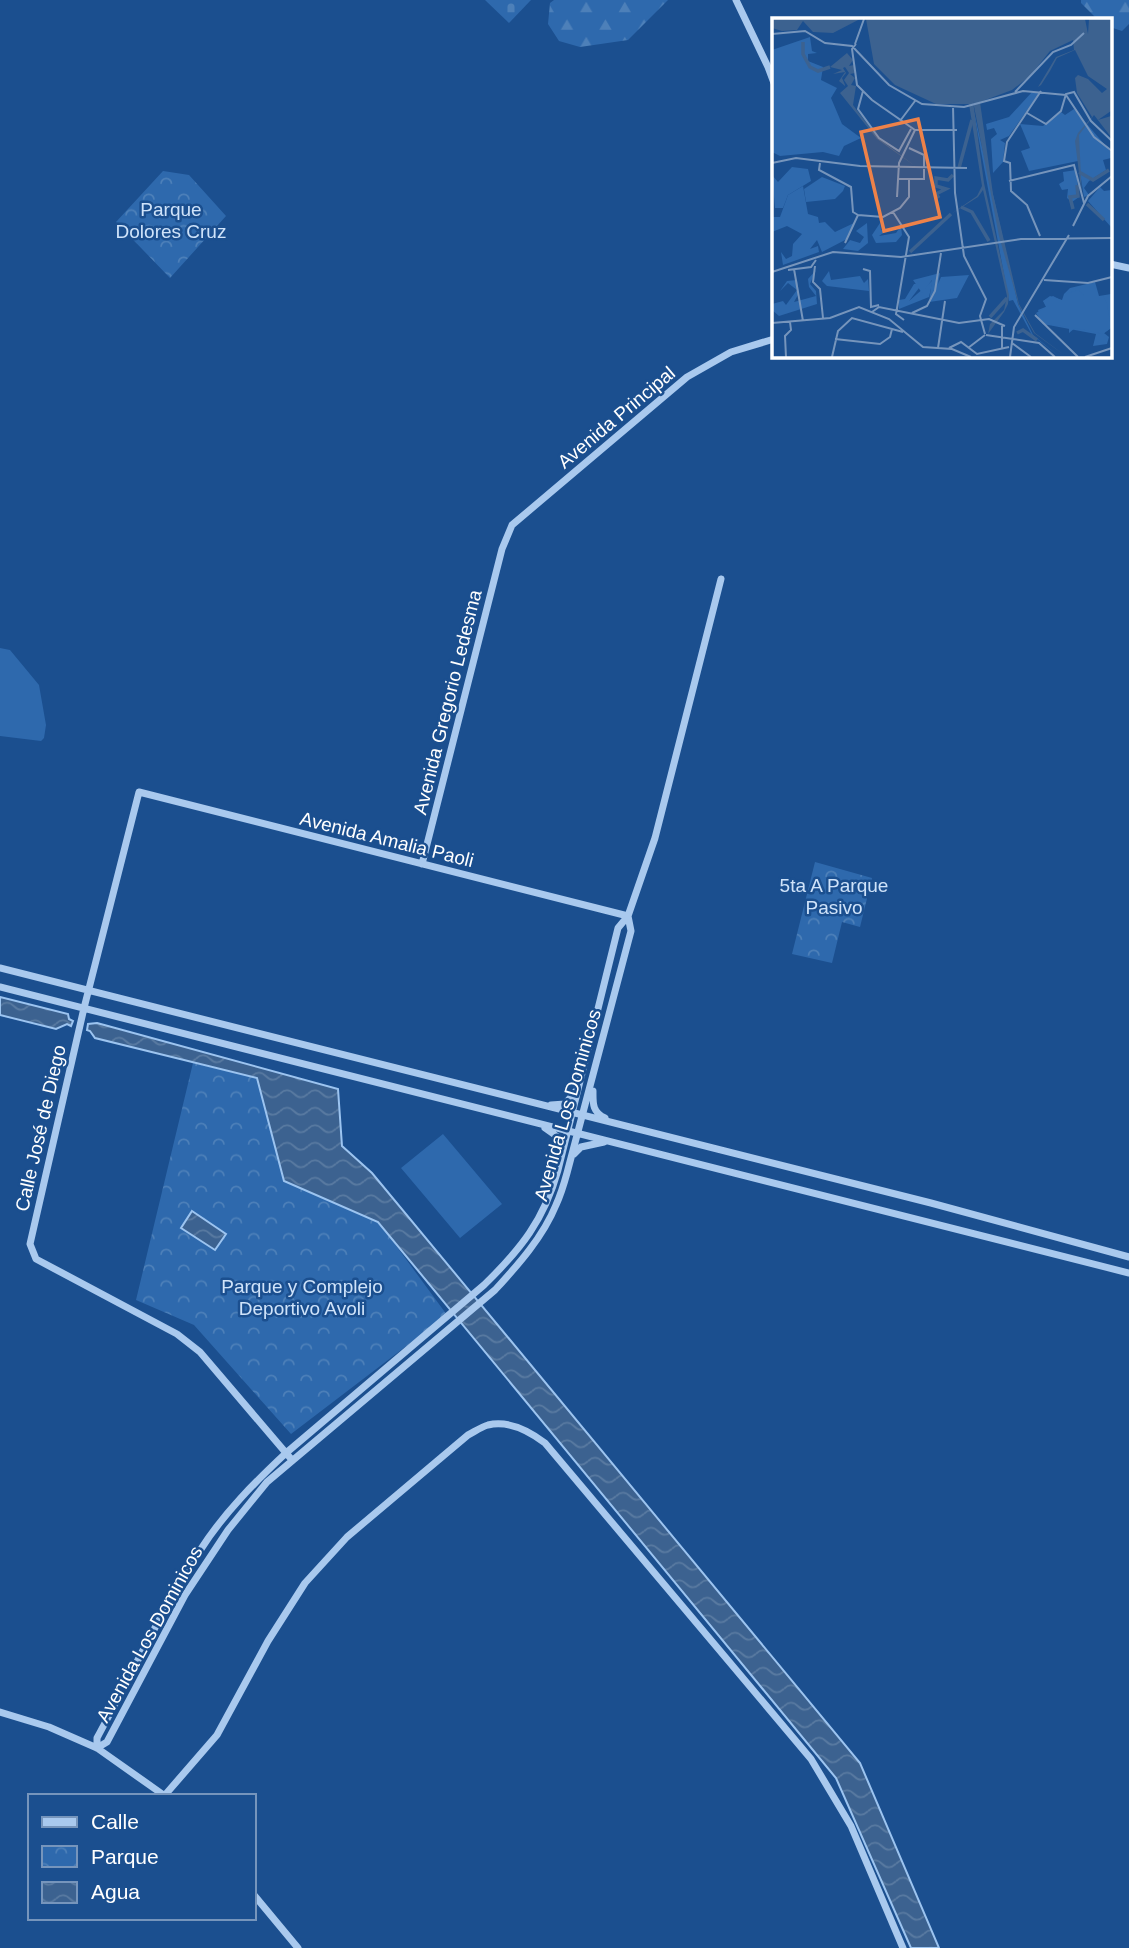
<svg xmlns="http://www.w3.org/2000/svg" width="1129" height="1948" viewBox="0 0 1129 1948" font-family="Arial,sans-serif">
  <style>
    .grass { fill: #2e69ad }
    .forest { fill: url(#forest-firs) }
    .cemetery { fill: url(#cemetery-stones) }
    .park { fill: url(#park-crowns) }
    .water { fill: url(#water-waves); stroke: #9cc4f0; stroke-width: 2 }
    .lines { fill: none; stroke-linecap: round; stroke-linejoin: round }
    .tertiary { stroke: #a9c9ee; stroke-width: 7 }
    .labels { text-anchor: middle; stroke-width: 5; stroke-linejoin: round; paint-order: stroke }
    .park-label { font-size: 19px; fill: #cfe3fa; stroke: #1b4f8f }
    .street-label { font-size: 19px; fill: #fff; stroke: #1b4f8f }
    .inset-river { fill: none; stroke: #3c6290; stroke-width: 3.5 }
    .inset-road { fill: none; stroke: #7695bc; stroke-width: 2 }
    .view { fill: #ee8249; fill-opacity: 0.15; stroke: #ee8249; stroke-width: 3.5 }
    .inset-edge { fill: none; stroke: #fff; stroke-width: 3.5 }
  </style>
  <defs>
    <pattern id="forest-firs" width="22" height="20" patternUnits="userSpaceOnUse" patternTransform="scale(1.75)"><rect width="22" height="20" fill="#2e69ad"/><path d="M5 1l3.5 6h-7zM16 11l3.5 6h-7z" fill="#4d80b9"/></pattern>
    <pattern id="cemetery-stones" width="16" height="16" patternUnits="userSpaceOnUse" patternTransform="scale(1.75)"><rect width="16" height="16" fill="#2e69ad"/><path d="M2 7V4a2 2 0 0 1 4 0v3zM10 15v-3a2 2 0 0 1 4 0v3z" fill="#4d80b9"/></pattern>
    <pattern id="park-crowns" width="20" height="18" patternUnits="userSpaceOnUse" patternTransform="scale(1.75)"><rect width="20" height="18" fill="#2e69ad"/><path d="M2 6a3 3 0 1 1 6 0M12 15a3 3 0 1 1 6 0" fill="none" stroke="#4d80b9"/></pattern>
    <pattern id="water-waves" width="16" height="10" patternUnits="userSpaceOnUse" patternTransform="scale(1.75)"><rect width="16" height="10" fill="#3c6290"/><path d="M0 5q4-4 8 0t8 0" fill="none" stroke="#597aa1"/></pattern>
  </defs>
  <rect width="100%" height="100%" fill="#1b4f8f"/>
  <!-- grass -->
  <path class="grass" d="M0,648l10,2 29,35 7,40 -2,13 -3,3 -41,-5z
    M443,1134l59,70 -42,34 -59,-70z"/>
  <!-- forest -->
  <path class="forest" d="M554,0h114l-40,40 -48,7 -21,-6 -11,-17 2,-21z
    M1081,0h48v24l-7,7 -12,-4v-8h-13l-16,-16z"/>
  <!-- cemetery -->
  <path class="cemetery" d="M485,0h46l-22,23z"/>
  <!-- park -->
  <path class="park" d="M163,171l26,4 37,41 -56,62 -54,-56z
    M815,862l57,16 -12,49 -18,-5 -10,41 -40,-9z
    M193,1063l64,15 27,103 94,40 69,94 -156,119 -97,-109 -58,-25z"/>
  <!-- water -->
  <path class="water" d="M0,997l68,17 1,5 4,2 -2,5 -4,-2 -11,5 -56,-14z
    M97,1023l241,66 4,57 30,27 488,590 79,185h-28l-75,-170 -458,-556 -94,-41 -27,-103 -162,-40 -5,-7 -3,-1 1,-6z
    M192,1211l34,23 -11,16 -34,-22z"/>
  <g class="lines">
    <!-- tertiary -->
    <path class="tertiary" d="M736,0l32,67 6,16
      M1110,264l19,4
      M422,864l80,-315 10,-24 175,-148 44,-25 43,-13
      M0,968l931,235 198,54
      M0,987l1129,286
      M593,1091c0,12 -1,21 12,27
      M551,1105l14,-1 10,-12
      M545,1128l17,12v6
      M574,1154l7,-7 23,-5
      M292,1460l-92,-108 -23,-18 -141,-75 -6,-15 54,-236 55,-216 489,124
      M0,1712l49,15 48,21 68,48
      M97,1748v-10c34,-63 65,-129 104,-189 23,-36 54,-67 85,-96l198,-168c37,-36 60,-65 74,-115l60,-242 10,-12 27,-78 66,-259
      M97,1748l10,-6 78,-147 43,-65 39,-48 228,-192c23,-25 48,-53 61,-85 5,-11 8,-21 11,-32l64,-242 -3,-15
      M165,1795l52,-60 51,-94 37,-58 42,-46 121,-102c6,-3 13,-8 20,-10 21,-5 41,6 57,18l266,316 40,67 52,122
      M254,1895l44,53"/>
  </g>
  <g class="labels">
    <!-- park labels -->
    <g class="park-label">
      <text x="171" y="216">Parque<tspan x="171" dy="22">Dolores Cruz</tspan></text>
      <text x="834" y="892">5ta A Parque<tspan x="834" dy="22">Pasivo</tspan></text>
      <text x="302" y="1293">Parque y Complejo<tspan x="302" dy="22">Deportivo Avoli</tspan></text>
    </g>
    <!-- street labels -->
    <g class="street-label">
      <text transform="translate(616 417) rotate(-40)" y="7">Avenida Principal</text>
      <text transform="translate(447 702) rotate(-76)" y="7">Avenida Gregorio Ledesma</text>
      <text transform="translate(387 839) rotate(14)" y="7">Avenida Amalia Paoli</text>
      <text transform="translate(567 1105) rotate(-74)" y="7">Avenida Los Dominicos</text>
      <text transform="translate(40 1128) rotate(-77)" y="7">Calle José de Diego</text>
      <text transform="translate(149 1634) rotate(-61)" y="7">Avenida Los Dominicos</text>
    </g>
  </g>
  <!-- overview -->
  <g transform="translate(772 18)">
    <rect width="340" height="340" fill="#1b4f8f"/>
    <path d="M50,159l23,9 -2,5 -8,8 -29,3 -2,-13z" fill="#2e69ad"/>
    <path d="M31,168l5,28 10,3 1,6 6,-1 10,10 19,-9 -7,16 -25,13 -5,-12 -7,9 8,-3 1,6 -36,13 -2,-13 5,7 6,-3 1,-12 9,-10 -15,-8 -15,6v-15h8l8,-22zM95,205l1,20 -10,8 -15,-2 7,-9 10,3 4,-6 -8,-6zM108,205l1,7 5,1 -7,5 17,-3 5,-7 1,9 -6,7 -20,1 -4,-8zM44,252l-6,14 6,7 1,13 -38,12 -7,-6v-6l11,-3 3,4 11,-15 -9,-7 -8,8 7,-10 10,-1 2,13 -5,9 22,-6 -7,-9 -1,-8zM57,253l2,9 29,-4 4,7 4,-4 1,12 -42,-5 -5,-5zM161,262l-4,17 -30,12v-9l6,-1 9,-15h5v4l-10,13zM323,264l4,14 12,-2v34l-7,5 5,4 -2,7 -14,2 3,-12 -53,-10 -5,-14 10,-4 -5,-5 10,-5 14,7 -3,-9 6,-6z" fill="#2e69ad"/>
    <path d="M38,19l2,14 5,2 -9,1v7l15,6 -2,13 16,8 -6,10 11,26 19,14 -17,8 -5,10 -16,-4 -43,4 -8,-4v-102zM260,74h8l-31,44 -9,4 5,3 -2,19 -10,11 -2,-34 6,-5 -3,-6 -7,2 -1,-6 23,-7zM20,149l16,2 3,12 -23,14 -5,13h-8l-3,-33 6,7zM304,152l3,27 -7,5 -5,-4 1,-9 -6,1 -3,-6 5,-3 -1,-9z" fill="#2e69ad"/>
    <path d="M168,255l-2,11 3,-7 28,-2 -12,23 -28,4 3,-22 -10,13 -9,-13z" fill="#2e69ad"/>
    <path d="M200,85l46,201 15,31 27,22 -28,-22 -19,-35 -4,1zM302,91l37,43v6l-8,2 3,10 -17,11 -5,7 5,7 -5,2 -6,-36 -49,10 -8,-20 9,-3 -10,-24 23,2 18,-14 4,3zM328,169l4,4 7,-1v37l-23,-26zM307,272l5,6h19l4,8 4,24 -8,6 -28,-6 -6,5v-6l-26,-3 -7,-11 10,-6 -3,-6 7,-5 12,4 2,-6z" fill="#2e69ad"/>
    <path d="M0,1h88l-27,14 -20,-1 -10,-11 -6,9 -15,1 -10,-3zM94,1h219l3,15 1,-15h22v92l-13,9 13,-4v21l-17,-22 -15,20 3,62 -7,-56 3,-8 14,-16 -15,-24 -2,-15 3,-3 10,4 14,14 5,-4 -19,-13 -13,-26 -18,8 -7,13 -9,14 -3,2 18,-30 18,-7 -1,-10 -23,11 -20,25 -18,14 -32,12 13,92 26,110 16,29 32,24 -33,-24 -15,-27 -20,-70 -26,-135 11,82 25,112 -1,9 -4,8 -16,22 2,-10 14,-14 3,-14 -24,-106 -5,7 -27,17 26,-18 5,-10 -13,-82h-33l-41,-19 -21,-21zM75,35l6,7 -4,6 5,-1 1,8 -5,1 5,4 -4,7 5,1 -3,19 25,33 37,28 -38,-27 -37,-46 8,-7 -4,-6 5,-7 -4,-6 -2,1 3,5 -4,5 3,7v1l-6,-5 6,-9 -12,2 9,-4 -12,-3z" fill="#3c6290"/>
    <path class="inset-river" d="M31,24v12l7,13 8,4 12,-4M187,150l13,-48M307,154l14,8 16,-10M167,180l-3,-4 10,-5 -10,-3v-8l12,2 5,-5M315,186l17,16M189,189l11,5 17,29M301,191l-3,-12 8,-1 -1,-11M138,234l41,-38M218,299l17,-19M245,315l6,-3 14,10"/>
    <path class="inset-road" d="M0,16l33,-3 20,12 27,3 37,39 33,19 42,3 59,-16 43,4M83,26l9,-25M84,26l-4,5 5,36 15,15 43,30h42M91,73l-5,18 21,29 20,13 12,-22M243,74l38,-40 18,-7 13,-12M294,77l28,42 18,14M181,88l2,87 9,63 22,43 -6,17 5,18M255,95l19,11 15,-13 5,-17 8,-2 17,29 21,20M128,103l15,-20M0,145l24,-5 64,8 107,2M48,145l-1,7 32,17 2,25 5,3M126,161h26v-24l-15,-7M237,163l65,-16 10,38M125,179l2,-34 16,-33M121,194l16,25 -13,77 8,6M86,197l25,2 17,-9 9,-11v-18M301,208l15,-30 24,-20M268,218l-13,-31 -16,-14 -1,-28 -6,-2 3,-19 34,-51M73,225l13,-28M43,248l-2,16 7,7 3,29M22,251l9,52M91,251l7,2 1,36 8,-2M16,252l23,-3 5,-7M0,254l61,-20 68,5 120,-18 91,-1M272,262l44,3 24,-6M100,294l7,-5 80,16 30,-4 16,7M140,295l15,-7 8,-15 6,-38M263,297l43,42M0,305l58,-5 29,-11 30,12 34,28 29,2 19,8M230,306v24M214,317l53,8 16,14M63,321l45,5 10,-7 2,-8M240,325l19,14M166,330l7,-47M177,330l12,-6 16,12 32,-7M196,330l17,-13M14,339l-1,-21 6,-6 -1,-8M60,339l6,-26 14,-13 51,14M238,339l4,-30 55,-92M313,339l27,-9"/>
    <path class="view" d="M146,101l22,98 -56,14 -23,-99z"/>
    <rect width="340" height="340" class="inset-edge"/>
  </g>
  <!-- legend -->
  <rect x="28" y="1794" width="228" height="126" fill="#1b4f8f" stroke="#7695bc" stroke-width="2"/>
  <rect x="42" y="1817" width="35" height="10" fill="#a9c9ee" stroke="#7695bc" stroke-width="2"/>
  <text x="91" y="1829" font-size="21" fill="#ffffff">Calle</text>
  <rect x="42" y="1846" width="35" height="21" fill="url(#park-crowns)" stroke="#7695bc" stroke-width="2"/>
  <text x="91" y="1864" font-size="21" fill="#ffffff">Parque</text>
  <rect x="42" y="1882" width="35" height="21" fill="url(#water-waves)" stroke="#7695bc" stroke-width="2"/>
  <text x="91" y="1899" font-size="21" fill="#ffffff">Agua</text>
</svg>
